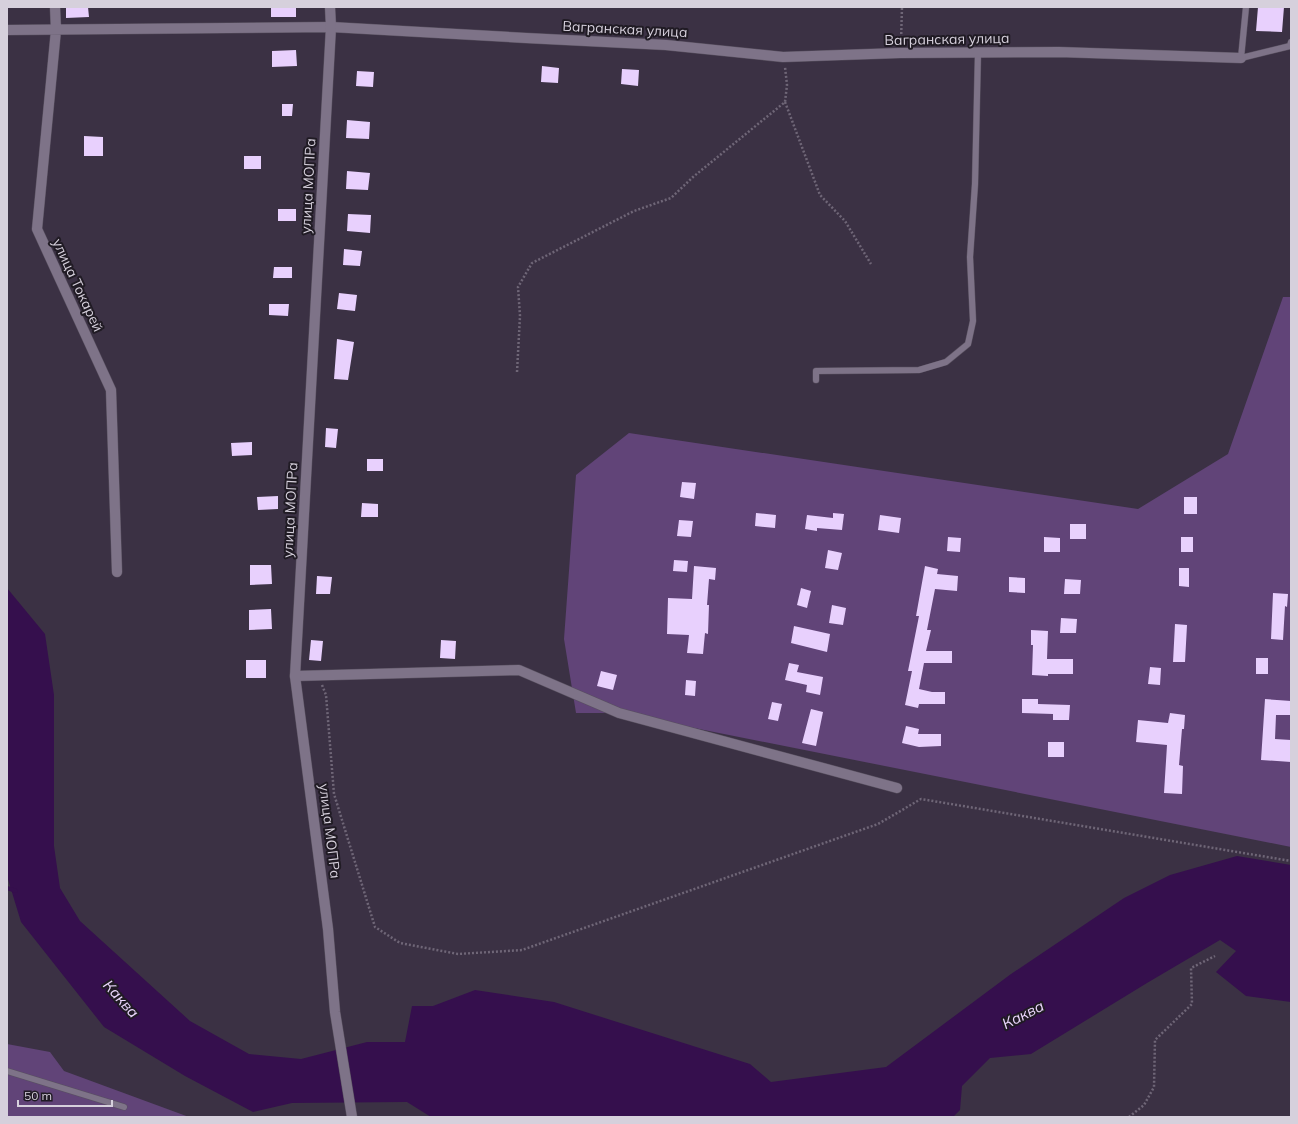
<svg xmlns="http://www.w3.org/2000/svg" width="1298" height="1124" viewBox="0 0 1298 1124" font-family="Mulish,sans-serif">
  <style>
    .green { fill: #614478 }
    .water { fill: #350f4d }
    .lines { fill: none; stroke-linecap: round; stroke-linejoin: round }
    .stream { stroke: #350f4d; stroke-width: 4 }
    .building { fill: #e8d0fd }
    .service-casing { stroke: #58505f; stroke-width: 7 }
    .minor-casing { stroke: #58505f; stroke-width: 11 }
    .secondary-casing { stroke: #58505f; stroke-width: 11 }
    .path { stroke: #6f6677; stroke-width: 2.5; stroke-dasharray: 2 2; stroke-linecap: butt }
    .service { stroke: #7e7388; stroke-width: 6 }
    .minor { stroke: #7e7388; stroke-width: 10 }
    .secondary { stroke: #7e7388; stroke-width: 10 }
    .labels { text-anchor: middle; stroke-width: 4; stroke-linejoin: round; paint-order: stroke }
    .street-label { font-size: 14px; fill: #d6d0dc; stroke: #201b24 }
    .water-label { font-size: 15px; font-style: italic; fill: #ecd7fe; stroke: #201b24 }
  </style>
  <rect width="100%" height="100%" fill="#3b3144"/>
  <!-- green -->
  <path class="green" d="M1283,297h8v550l-672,-134h-43l-12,-74 12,-164 53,-42 509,76 90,-55z
    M7,1044l43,8 14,19 125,46h-182z"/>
  <!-- water -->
  <path class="water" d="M7,588l38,46 9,61v151l6,42 20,33 110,100 59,33 52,5 66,-17h38l7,-36h21l42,-16 79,12 196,62 21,18 115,-15 125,-93 113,-76 46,-23 67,-19 54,9v137l-45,-6 -30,-24 20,-21 -16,-11 -73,43 -116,71 -41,4 -28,28 -2,24 -7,7h-522l-24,-15 -115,1 -39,9 -68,-36 -81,-49 -83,-105 -14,-46z"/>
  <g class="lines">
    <!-- stream -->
    <path class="stream" d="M7,888l9,3"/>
  </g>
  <!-- building -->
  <path class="building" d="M66,7h22l1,10 -23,1z
    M271,7h25v10h-25z
    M1258,7h26l-2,25 -26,-1z
    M296,50l1,16 -25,1v-16z
    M542,66l17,2 -1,15 -17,-1z
    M622,69l17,1 -1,16 -17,-2z
    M357,71l17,1 -1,15 -17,-1z
    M282,104h11l-1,12h-10z
    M347,120l23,2 -1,17 -23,-1z
    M84,136l19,1v19h-19z
    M244,156h17v13h-17z
    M347,171l23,2 -2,17 -22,-1z
    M278,209h18v12h-18z
    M348,214l23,1 -1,18 -23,-2z
    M344,249l18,2 -2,15 -17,-1z
    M274,267h18v11h-19z
    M339,293l18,2 -2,16 -18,-2z
    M269,304h20l-1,12 -19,-1z
    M337,339l17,3 -6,38 -14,-1z
    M326,428l12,1 -2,19 -11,-1z
    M252,442v13l-20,1 -1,-13z
    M367,459h16v12h-16z
    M682,482l14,1 -2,16 -14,-2z
    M278,496v13l-20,1 -1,-13z
    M1184,497h13v17h-13z
    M362,503l16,1v13h-17z
    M756,513l20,2 -1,13 -20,-2z
    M833,513l11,1 -2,16 -25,-2v3l-12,-2 2,-14 26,3z
    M880,515l21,3 -2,15 -21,-3z
    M679,520l14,1 -2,16 -14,-1z
    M1070,524h16v15h-16z
    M948,537l13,1 -1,14 -13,-1z
    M1044,537l16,1v14h-16z
    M1181,537h12v15h-12z
    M828,550l14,3 -4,17 -13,-2z
    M674,560l14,1 -1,11 -14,-1z
    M250,565h21l1,19 -22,1z
    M694,566l22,2 -1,12 -6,-1 -2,26h2l-1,29 -3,-1 -2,21 -16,-1 2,-18 -22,-1 1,-36 24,1z
    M925,566l13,3 -1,5 21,2 -1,15 -22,-2 -8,41h4l-5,21h26v12h-28l-5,26 13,3h13v12h-26l-1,4 -13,-3 7,-34h-4l11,-55h-3z
    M1179,568h10v19l-10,-1z
    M317,576l15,1 -2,17h-14z
    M1009,577l16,1v15l-16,-1z
    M1065,579l16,1 -1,14h-16z
    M801,588l10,3 -4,17 -10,-3z
    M1273,593l15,1 -1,13 -2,-1 -2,34 -12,-1z
    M832,605l14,3 -3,17 -14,-2z
    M271,609l1,20 -23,1v-20z
    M1061,618l16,1 -1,14h-16z
    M1175,624l12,1 -2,37h-12z
    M794,626l36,8 -3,18 -36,-9z
    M1031,630l17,1 -1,28h26v15h-25v2l-16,-1 1,-30h-2z
    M311,640l12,1 -2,20 -12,-1z
    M441,640l15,1 -1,18 -15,-1z
    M1256,658h12v16h-12z
    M246,660h20v18h-20z
    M789,663l10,2 -2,7 26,5 -3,18 -14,-3 1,-7 -22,-5z
    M1150,667l11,1 -1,17 -12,-1z
    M601,671l16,4 -4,15 -16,-4z
    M686,680l10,1 -1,15 -10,-1z
    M1022,699h16v5l32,1 -1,15h-16v-6l-31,-1z
    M1265,699l26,2v14h-15l-1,24 16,1v22l-30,-2z
    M772,702l10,2 -4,17 -10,-2z
    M811,709l12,3 -7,34 -14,-3z
    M1170,713l15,2 -1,14h-2l-3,36 4,1 -1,28 -18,-1 3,-48 -31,-3 2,-22 30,3z
    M906,726l13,3 -1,5h23v12l-22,1 -17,-4z
    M1048,742h16v15h-16z"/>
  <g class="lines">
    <defs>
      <path id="service" d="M1246,7l-5,51 49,-12 1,-4
        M816,380v-9l103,-1 27,-8 22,-18 5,-23 -3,-64 5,-73 3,-132
        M7,1071l117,36"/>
      <path id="minor" d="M55,7l1,23 -19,199 74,161 6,182
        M7,30l324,-3 195,11 140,7 117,12 117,-4 159,-1 182,6
        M295,676l224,-6 100,43 278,75"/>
      <path id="secondary" d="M330,7l1,20 -36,649 33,253 7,83 17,105"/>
    </defs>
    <!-- service casing -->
    <use href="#service" class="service-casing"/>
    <!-- minor casing -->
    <use href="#minor" class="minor-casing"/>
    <!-- secondary casing -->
    <use href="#secondary" class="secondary-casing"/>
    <!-- path -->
    <path class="path" d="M901,42l1,-35
      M785,102l35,93 25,26 26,43
      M517,372l3,-56 -2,-29 14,-24 102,-52 37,-13 22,-21 92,-75 2,-17 -2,-18
      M322,685l4,10 8,99 41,133 25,16 58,11 64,-4 356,-126 43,-25 370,62
      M1129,1117l15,-12 10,-18 1,-47 37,-36 -1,-36 24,-12"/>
    <!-- service -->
    <use href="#service" class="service"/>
    <!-- minor -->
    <use href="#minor" class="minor"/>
    <!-- secondary -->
    <use href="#secondary" class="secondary"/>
  </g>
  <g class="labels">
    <!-- street labels -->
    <g class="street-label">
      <text transform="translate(625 29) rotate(3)" y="5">Вагранская улица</text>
      <text transform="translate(947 39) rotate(-1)" y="5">Вагранская улица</text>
      <text transform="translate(308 186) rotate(-87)" y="5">улица МОПРа</text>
      <text transform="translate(78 285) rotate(65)" y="5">улица Токарей</text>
      <text transform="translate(290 510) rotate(-87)" y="5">улица МОПРа</text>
      <text transform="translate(330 831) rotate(83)" y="5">улица МОПРа</text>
    </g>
    <!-- water labels -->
    <g class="water-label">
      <text transform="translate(121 999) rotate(48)" y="5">Каква</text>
      <text transform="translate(1023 1015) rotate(-27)" y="5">Каква</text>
    </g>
  </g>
  <!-- border -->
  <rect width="1298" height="1124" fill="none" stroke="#d6d0dc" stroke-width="16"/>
  <!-- scale -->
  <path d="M18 1100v6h94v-6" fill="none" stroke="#d6d0dc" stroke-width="2"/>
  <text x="24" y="1100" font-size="12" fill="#d6d0dc" stroke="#201b24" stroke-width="3" paint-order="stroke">50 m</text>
</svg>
